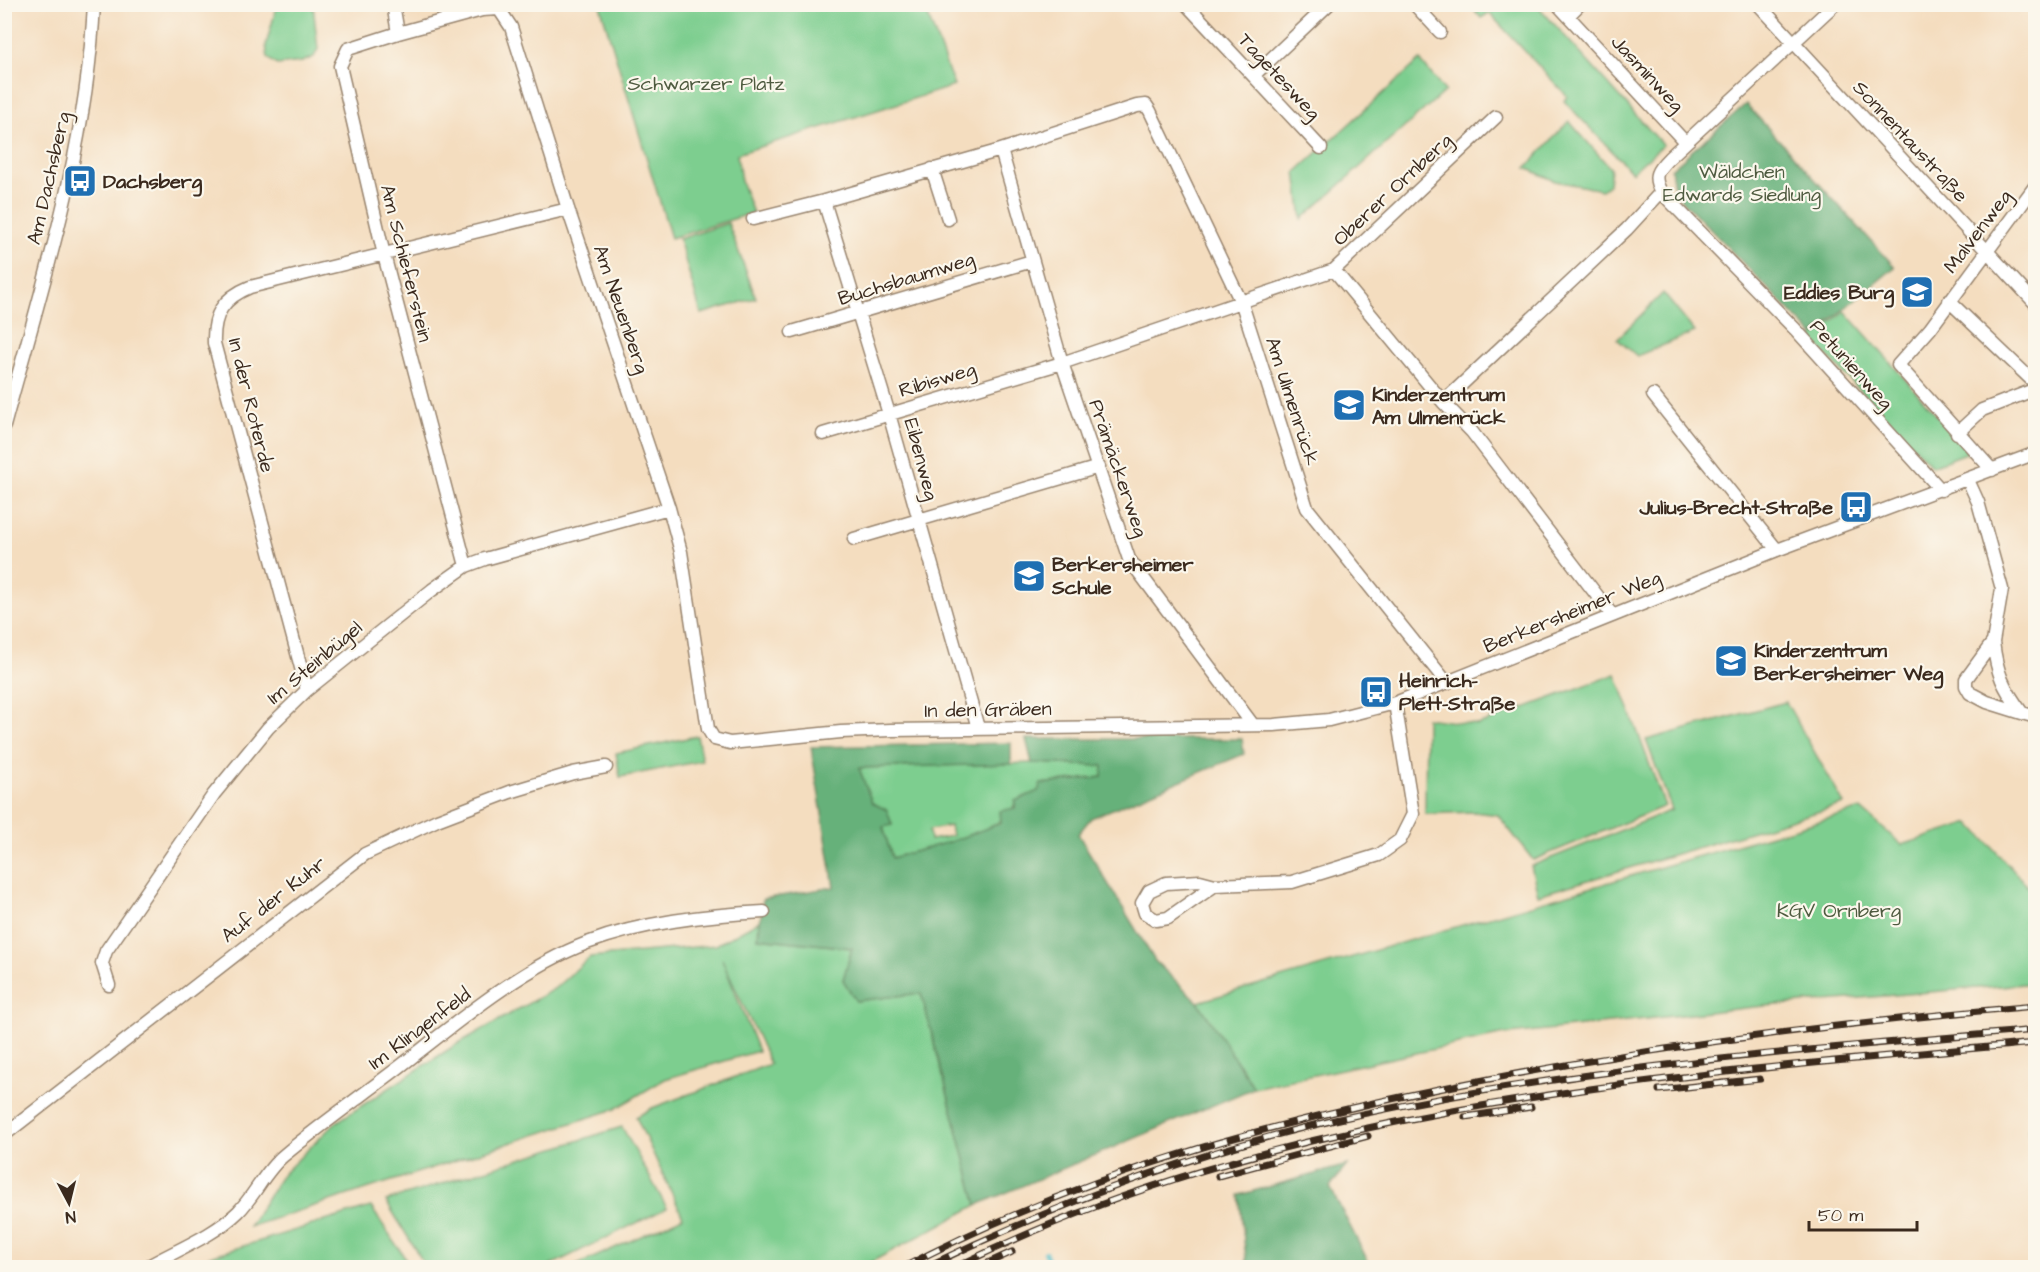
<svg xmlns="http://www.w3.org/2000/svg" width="2040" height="1272" viewBox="0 0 2040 1272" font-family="'Architects Daughter',sans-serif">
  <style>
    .green { fill: #7dce8f; stroke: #5c7c56; stroke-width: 1.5; fill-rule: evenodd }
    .forest { fill: #66b17a; stroke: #506e4c; stroke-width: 1.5 }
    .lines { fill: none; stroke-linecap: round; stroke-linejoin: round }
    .stream { stroke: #4dbbc5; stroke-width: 4.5 }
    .street-casing { stroke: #98846e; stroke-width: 15 }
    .street { stroke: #fff; stroke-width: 12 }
    .rail-casing { stroke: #3b2a1e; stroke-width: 7 }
    .rail { stroke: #fbf7ec; stroke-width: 4.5; stroke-dasharray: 14; stroke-linecap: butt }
    .labels { text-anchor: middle; stroke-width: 4.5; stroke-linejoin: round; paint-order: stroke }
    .street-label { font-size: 20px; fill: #3b2a1e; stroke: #fbf7ec }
    .park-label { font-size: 20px; fill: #4f5b40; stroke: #fbf7ec }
    .poi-label { font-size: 20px; font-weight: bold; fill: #3b2a1e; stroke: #fbf7ec; text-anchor: start }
  </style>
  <rect width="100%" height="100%" fill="#fbf7ec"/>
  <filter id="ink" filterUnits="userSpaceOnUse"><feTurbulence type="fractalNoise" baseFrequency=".0167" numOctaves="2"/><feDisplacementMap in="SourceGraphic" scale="12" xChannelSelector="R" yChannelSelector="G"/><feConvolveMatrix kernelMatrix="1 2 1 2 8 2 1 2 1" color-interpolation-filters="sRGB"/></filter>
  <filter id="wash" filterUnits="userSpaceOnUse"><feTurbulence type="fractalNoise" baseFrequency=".008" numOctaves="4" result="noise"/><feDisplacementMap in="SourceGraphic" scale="24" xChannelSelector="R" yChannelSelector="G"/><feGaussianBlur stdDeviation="1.35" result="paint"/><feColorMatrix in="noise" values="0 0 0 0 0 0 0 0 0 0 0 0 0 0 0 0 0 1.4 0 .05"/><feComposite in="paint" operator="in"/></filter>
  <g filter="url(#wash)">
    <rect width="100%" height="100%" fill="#f4ddbf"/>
    <!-- green -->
    <path class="green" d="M277,5h36l5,44 -4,8 -12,5 -25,3 -9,-7 -2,-13z
      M600,5h324l30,81 -217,68 4,27 12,32 -82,25z
      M1470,5h67l126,140 -31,27 -68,-71 3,-5 -78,-83 -8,5z
      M1420,60l25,31 -143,128 -6,-47z
      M1569,121l42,48 -2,15 -7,6 -47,-9 -29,-13z
      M728,223l28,75 -55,16 -22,-75z
      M1663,293l32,39 -58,24 -20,-17z
      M1845,311l124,141 -37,14 -121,-127z
      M1616,674l49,132 -132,54 -35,-45 -24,-3 -49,2 1,-96 52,7z
      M1786,702l58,102 -306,91 -7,-29 141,-56 -26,-70z
      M697,736l5,25 -82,16 -4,-24z
      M1032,763l72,3 -2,11 -61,7 -2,7 -24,10c-1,30 -97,50 -123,57l-9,-31 9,-3 -6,-14 -14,-7 -13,-35zM950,826l2,10 -22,4 -1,-10z
      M1861,809l41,36 68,-22 65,71v89l-281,24 -254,28 -246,53 -56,-86z
      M759,921l-1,17 94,10 -9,32 13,21 65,-8 56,212 -115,62h-289l110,-50 -47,-100 16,-9 118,-44 -48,-105 36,92 -93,28 -50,30 -366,118 32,-51 54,-53 122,-79 97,-55 36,-32 126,-12z
      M622,1127l45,81 -120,59h-121l-40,-66z
      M371,1207l40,60h-230l23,-9z"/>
    <!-- forest -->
    <path class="forest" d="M1746,104l149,163 -82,68 -138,-142 -4,-24z
      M1026,739h216l2,15 -153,64 -13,16 77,127 43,41 56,86 -277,117 -56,-212 -65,8 -13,-21 9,-32 -94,-10 5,-39 71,-12 -23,-140 200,-4v21l-152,4 13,35 15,7 5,15 -9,2 9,31 60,-17 49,-18 -1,-12 15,-3v-7l23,-10 3,-7 61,-7 1,-11 -71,-3z
      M2035,1128h1l-1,38 -7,-37z
      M1347,1165l-17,22 41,80h-124l-8,-72z"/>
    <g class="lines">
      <!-- stream -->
      <path class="stream" d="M1045,1252l7,16"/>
    </g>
  </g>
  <g filter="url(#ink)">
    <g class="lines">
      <defs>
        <path id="street" d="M393,4l5,29 -50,16 -8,17 44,189 82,311
          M1186,4l135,144
          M1414,4l26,28
          M1557,4l128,138
          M1758,4l278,300
          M1835,4l-166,154c-12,12 -17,18 -8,34l134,137 146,161
          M1568,16l12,-12
          M398,33l84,-23 17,-1 12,18 57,182 101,299 12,44 27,177 6,10 16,4 111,-11 50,-2 383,-5 55,-5 66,-17 382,-153 259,-97
          M1254,75l75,-71
          M932,169l16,50
          M753,219l71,-18
          M1949,301l87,83
          M792,332l240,-71
          M1653,395l124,155
          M1443,402l-109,-132 162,-153
          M4,426c38,-139 83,-277 90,-422
          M1957,433l25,-23 54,-21
          M823,434l239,-71 272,-93
          M1992,470l-94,-105 32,-36 106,-144
          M1968,480l10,22 24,87 -9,53 -27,37v7l4,7 17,9 35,11
          M854,539l245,-72
          M1612,615l-140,-183 -29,-30 184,-173 34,-37
          M1993,642c4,32 10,45 29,71l14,4
          M307,690l-93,-347c-1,-29 9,-45 36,-56l318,-78
          M1253,725l-124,-166 -67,-196 -61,-213 136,-44 9,-1 4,6 92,193 65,204 140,175
          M978,728l-89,-314 -65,-213 177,-51
          M1215,885l-47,33 -12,2 -11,-7 -3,-10 7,-12 17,-8 34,-2 15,4 77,-3 87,-27 21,-15 13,-26 -18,-111
          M109,985l-7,-22 4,-12 108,-157 54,-66 39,-38 125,-100 34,-24 19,-7 184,-51
          M4,1135l361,-281 72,-34 73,-28 63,-19 33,-6
          M145,1268c31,-18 67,-31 93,-56 17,-17 27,-41 45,-56 37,-31 77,-59 115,-88 57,-44 121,-99 189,-125 56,-21 118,-28 177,-31"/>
      </defs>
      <!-- street casing -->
      <use href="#street" class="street-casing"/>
      <!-- street -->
      <use href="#street" class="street"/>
      <defs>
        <path id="rail" d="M1659,1090l101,-11
          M1465,1117l66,-10
          M1218,1176l150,-40
          M902,1268c189,-100 395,-153 603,-192 176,-33 352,-55 531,-70
          M924,1268c132,-64 269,-115 411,-148 229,-52 466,-70 701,-90
          M954,1268c332,-165 718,-193 1082,-225
          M977,1268l35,-16"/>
      </defs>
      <!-- rail casing -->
      <use href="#rail" class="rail-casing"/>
      <!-- rail -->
      <use href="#rail" class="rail"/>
    </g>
  </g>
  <!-- icons -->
  <defs>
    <symbol id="bus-square" viewBox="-11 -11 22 22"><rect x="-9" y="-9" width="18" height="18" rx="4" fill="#1f6fb2" stroke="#fbf7ec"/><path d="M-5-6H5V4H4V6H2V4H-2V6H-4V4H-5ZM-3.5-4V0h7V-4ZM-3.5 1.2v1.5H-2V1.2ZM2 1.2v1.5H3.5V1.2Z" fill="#fff"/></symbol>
    <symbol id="school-square" viewBox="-11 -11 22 22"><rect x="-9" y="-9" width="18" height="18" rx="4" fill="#1f6fb2" stroke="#fbf7ec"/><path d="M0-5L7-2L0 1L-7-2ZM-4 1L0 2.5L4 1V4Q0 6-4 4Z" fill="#fff"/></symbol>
  </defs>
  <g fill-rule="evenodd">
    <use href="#bus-square" x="61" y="162" width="38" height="38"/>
    <use href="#school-square" x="1898" y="273" width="38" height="38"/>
    <use href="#school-square" x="1330" y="386" width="38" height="38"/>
    <use href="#bus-square" x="1837" y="488" width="38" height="38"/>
    <use href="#school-square" x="1010" y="557" width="38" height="38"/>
    <use href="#school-square" x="1712" y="642" width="38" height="38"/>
    <use href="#bus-square" x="1357" y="673" width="38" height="38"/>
  </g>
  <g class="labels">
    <!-- street labels -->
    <g class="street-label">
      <text transform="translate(1648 73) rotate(47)" y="7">Jasminweg</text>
      <text transform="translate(1280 76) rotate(47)" y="7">Tagetesweg</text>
      <text transform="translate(1911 141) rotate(47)" y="7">Sonnentaustraße</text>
      <text transform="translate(48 178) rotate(-77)" y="7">Am Dachsberg</text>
      <text transform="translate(1392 189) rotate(-43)" y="7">Oberer Ornberg</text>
      <text transform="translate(1977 231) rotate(-53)" y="7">Malvenweg</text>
      <text transform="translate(407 263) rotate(76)" y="7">Am Schieferstein</text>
      <text transform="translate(906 278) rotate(-17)" y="7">Buchsbaumweg</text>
      <text transform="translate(622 309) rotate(71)" y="7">Am Neuenberg</text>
      <text transform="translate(1852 364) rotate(48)" y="7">Petunienweg</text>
      <text transform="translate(937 379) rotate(-17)" y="7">Ribisweg</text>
      <text transform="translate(1293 401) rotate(72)" y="7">Am Ulmenrück</text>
      <text transform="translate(252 405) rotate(76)" y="7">In der Roterde</text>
      <text transform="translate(922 459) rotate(75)" y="7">Eibenweg</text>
      <text transform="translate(1119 468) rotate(71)" y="7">Prämäckerweg</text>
      <text transform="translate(1572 611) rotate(-22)" y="7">Berkersheimer Weg</text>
      <text transform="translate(314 662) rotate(-40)" y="7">Im Steinbügel</text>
      <text transform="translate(988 709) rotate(-1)" y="7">In den Gräben</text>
      <text transform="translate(273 899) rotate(-38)" y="7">Auf der Kuhr</text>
      <text transform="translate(419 1028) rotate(-37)" y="7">Im Klingenfeld</text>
    </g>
    <!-- park labels -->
    <g class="park-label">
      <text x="706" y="90">Schwarzer Platz</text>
      <text x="1742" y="178">Wäldchen<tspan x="1742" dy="23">Edwards Siedlung</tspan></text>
      <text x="1839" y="917">KGV Ornberg</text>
    </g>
    <!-- poi labels -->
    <g class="poi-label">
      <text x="103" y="188">Dachsberg</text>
      <text x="1894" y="299" text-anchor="end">Eddies Burg</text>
      <text x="1372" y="401">Kinderzentrum<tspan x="1372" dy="23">Am Ulmenrück</tspan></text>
      <text x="1833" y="514" text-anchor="end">Julius-Brecht-Straße</text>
      <text x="1052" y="571">Berkersheimer<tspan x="1052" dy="23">Schule</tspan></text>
      <text x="1754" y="657">Kinderzentrum<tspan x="1754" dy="23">Berkersheimer Weg</tspan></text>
      <text x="1399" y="687">Heinrich-<tspan x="1399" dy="23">Plett-Straße</tspan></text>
    </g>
  </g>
  <!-- margin -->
  <rect width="2040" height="1272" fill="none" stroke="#fbf7ec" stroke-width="24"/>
  <!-- north arrow -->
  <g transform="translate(69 1203) rotate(173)" stroke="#fbf7ec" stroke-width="4.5" paint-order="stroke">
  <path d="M0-4.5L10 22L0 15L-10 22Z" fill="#3b2a1e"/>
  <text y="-9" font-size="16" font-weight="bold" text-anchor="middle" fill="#3b2a1e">N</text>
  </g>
  <!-- scale -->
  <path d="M1809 1221v9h108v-9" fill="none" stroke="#3b2a1e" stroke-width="3"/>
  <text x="1818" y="1221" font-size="18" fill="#3b2a1e" stroke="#fbf7ec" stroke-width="4.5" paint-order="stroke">50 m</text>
</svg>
